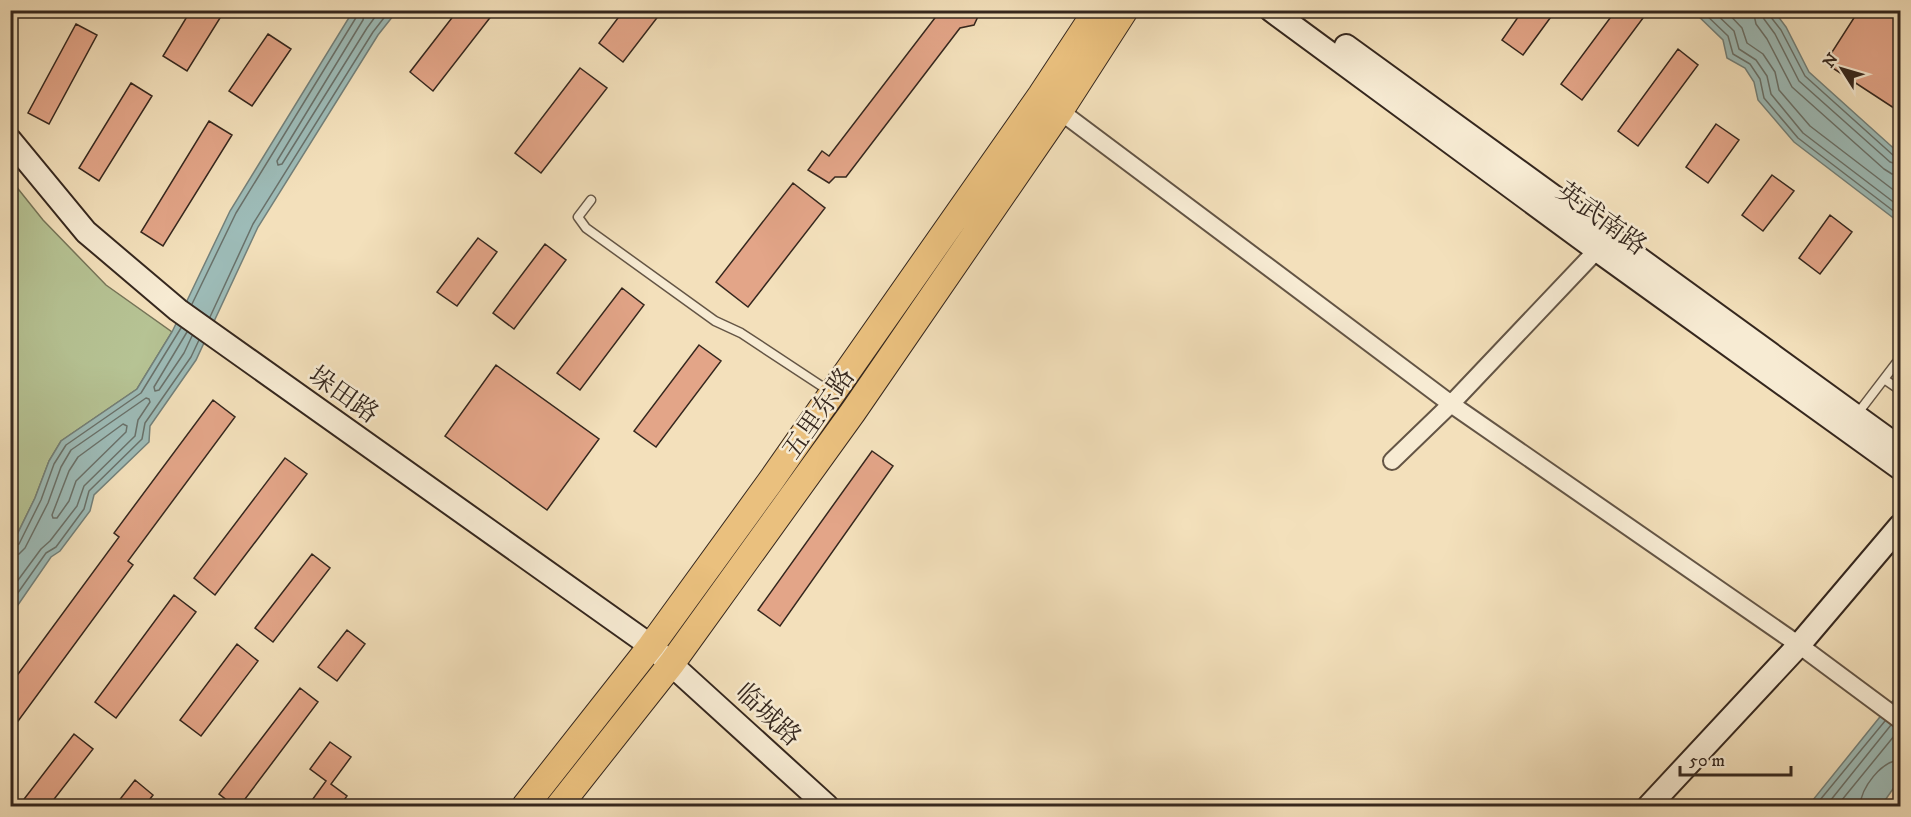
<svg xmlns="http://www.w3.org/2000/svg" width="1911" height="817" viewBox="0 0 1911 817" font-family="'IM FELL DW Pica','Noto Serif SC',serif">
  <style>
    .green { fill: #b6c394; stroke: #767559; stroke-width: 1.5 }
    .water { fill: #9dbbb7; stroke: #73807a; stroke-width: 1.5 }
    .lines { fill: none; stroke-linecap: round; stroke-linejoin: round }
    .shore { stroke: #69716a; stroke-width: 1.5 }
    .building { fill: #e3a588; stroke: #35271e; stroke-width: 1.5 }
    .lane-casing { stroke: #645545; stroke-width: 11 }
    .street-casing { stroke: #645545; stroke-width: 20 }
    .secondary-casing { stroke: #35271e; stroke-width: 26 }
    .primary-casing { stroke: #35271e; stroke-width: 28 }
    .lane { stroke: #f7ebd3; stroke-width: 8 }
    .street { stroke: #f7ebd3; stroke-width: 16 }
    .secondary { stroke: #f7ebd3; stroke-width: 22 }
    .primary { stroke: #eac07e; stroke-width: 26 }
    .labels { text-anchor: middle; stroke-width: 5; stroke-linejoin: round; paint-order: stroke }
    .street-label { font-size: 26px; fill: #35271e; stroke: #f7ebd3 }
  </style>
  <rect width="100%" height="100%" fill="#f3e0bb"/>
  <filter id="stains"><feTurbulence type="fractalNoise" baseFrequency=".00333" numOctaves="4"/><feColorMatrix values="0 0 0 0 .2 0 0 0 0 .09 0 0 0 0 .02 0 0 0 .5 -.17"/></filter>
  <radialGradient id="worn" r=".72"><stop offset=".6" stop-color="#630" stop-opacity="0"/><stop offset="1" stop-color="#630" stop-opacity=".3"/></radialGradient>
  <!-- green -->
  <path class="green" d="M11,180l32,40 63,65 66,47 -35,57 -76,52 -12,20 -14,37 -24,49z"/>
  <!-- water -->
  <path class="water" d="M353,11h44l-19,24 -120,192 -62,133 -46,66 -1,16 -55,53 -4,16 -30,40 -9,6 -40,58v-68l24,-49 14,-37 12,-20 76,-52 35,-57 58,-121z
    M1693,11h81l12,16 23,45 91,82v69l-106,-81 -36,-42 -4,-18 -9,-14 -18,-10 -4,-18z
    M1900,692v87l-19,27h-83l15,-6z"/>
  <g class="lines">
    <!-- shore -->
    <path class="shore" d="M365,10l-2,10 -86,141 1,4 4,-1 85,-136 13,-18
      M1701,10l27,26 5,18 17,10 10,15 4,19 34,40 102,78
      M1712,10l22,21 5,18 17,11 11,16 4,18 32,39 97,74
      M1725,10l17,18 5,15 16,11 12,18 4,18 31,36 90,69
      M1753,10l3,14 11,15 25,48 92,82 8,5h8
      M1762,10l2,9 11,15 24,47 91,81 10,3
      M1769,10l1,6 11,14 24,46 89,80 6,2
      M192,304l44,-91 121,-197 1,-6
      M210,317l43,-93 120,-192 17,-22
      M187,332l-33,55 1,4 4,-1 25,-37 8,-17
      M123,424l4,2 -1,6 -50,49 -7,20 -12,17h-4l-1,-3 17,-44 9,-14z
      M10,548l9,-4 22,-44 13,-36 12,-19 75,-52 40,-65
      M10,555l9,-1 6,-6 23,-45 13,-36 10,-17 75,-52 3,1 1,3 -12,18 -3,16 -51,50 -7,20 -27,35 -9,8 -31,42
      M10,604l36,-51 10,-6 28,-38 5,-18 53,-52 3,-16 46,-66 8,-17
      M1815,806l70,-85
      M1826,806l65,-81
      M1837,806l62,-76
      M1860,806c1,-18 21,-45 40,-46"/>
  </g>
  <!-- building -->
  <path class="building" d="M191,10h34l-38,61 -24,-15z
    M458,10h38l-63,81 -23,-19z
    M624,10h39l-40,52 -24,-19z
    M941,10h40l-7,15 -14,3 -114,149h-11l-6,6 -21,-13 14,-19 7,5z
    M1523,10h33l-33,45 -21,-15z
    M1616,10h33l-67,90 -21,-16z
    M1859,10h41v102l-75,-49z
    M76,24l21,11 -48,89 -21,-11z
    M268,34l23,15 -39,57 -23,-15z
    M1678,49l20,16 -60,81 -20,-15z
    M580,68l27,20 -66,85 -26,-20z
    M131,83l21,13 -53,85 -20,-13z
    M209,121l23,14 -69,111 -22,-14z
    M1716,124l23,16 -31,43 -22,-16z
    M1772,175l22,16 -31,40 -21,-16z
    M793,183l32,25 -77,99 -32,-25z
    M1830,215l22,17 -32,42 -21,-16z
    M478,238l19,14 -40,54 -20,-14z
    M545,244l21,16 -52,69 -21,-16z
    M622,288l22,17 -64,85 -23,-17z
    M699,345l22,16 -65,86 -22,-16z
    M496,365l103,74 -52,71 -102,-74z
    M213,400l22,17 -107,144 5,4 -123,167v-47l109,-148 -5,-4z
    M872,451l21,15 -113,160 -22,-16z
    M285,458l22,16 -92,121 -21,-17z
    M312,554l18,14 -57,74 -18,-14z
    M174,595l22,17 -80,106 -21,-16z
    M347,630l18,14 -28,37 -19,-14z
    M237,644l21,17 -57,75 -21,-16z
    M300,688l18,14 -79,105h-3l-17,-13z
    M74,734l19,15 -45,58h-30z
    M330,742l21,15 -20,27 16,12 -8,11h-32l19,-26 -16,-12z
    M135,780l18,15 -9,12h-30z"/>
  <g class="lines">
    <defs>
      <path id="lane" d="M591,200l-13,17 8,11 129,93 26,12 88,58
        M1884,379l16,11
        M1861,409l39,-51"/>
      <path id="street" d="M1060,111l391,293 348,241 101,75
        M1392,461l59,-57 146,-154"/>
      <path id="secondary" d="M1271,10l326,240 303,218
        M1346,46l554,402
        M10,140l76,92 92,78 473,336 176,160
        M1649,806l150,-161 101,-119"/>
      <path id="primary" d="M525,806l126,-160 119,-164 271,-387 56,-85
        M559,806l113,-143 181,-251 207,-301 65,-101"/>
    </defs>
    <!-- lane casing -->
    <use href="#lane" class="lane-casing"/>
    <!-- street casing -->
    <use href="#street" class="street-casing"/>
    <!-- secondary casing -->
    <use href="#secondary" class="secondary-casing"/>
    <!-- primary casing -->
    <use href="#primary" class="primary-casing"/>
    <!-- lane -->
    <use href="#lane" class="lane"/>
    <!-- street -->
    <use href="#street" class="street"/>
    <!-- secondary -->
    <use href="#secondary" class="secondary"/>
    <!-- primary -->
    <use href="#primary" class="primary"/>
  </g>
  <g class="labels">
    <!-- street labels -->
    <g class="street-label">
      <text transform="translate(1602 218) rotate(36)" y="9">英武南路</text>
      <text transform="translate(344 394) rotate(35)" y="9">垛田路</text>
      <text transform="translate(818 413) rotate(-55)" y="9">五里东路</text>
      <text transform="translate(769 714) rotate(43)" y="9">临城路</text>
    </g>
  </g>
  <!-- margin -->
  <rect width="1911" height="817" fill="none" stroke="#f3e0bb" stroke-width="36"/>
  <rect x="12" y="12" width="1887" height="793" fill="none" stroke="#35271e" stroke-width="3"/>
  <rect x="18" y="18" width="1875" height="781" fill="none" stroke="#35271e" stroke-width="1.5"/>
  <!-- north arrow -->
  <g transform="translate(1842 69) rotate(307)" stroke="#f7ebd3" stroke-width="4.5" paint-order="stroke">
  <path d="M0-4.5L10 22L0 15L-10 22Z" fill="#35271e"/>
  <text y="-9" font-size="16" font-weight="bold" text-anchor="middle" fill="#35271e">N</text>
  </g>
  <!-- scale -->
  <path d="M1680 766v9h111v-9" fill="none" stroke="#35271e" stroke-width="3"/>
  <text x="1689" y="766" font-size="18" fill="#35271e" stroke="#f7ebd3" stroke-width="4.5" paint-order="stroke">50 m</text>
  <rect width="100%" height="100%" filter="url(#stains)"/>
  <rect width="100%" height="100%" fill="url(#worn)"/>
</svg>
